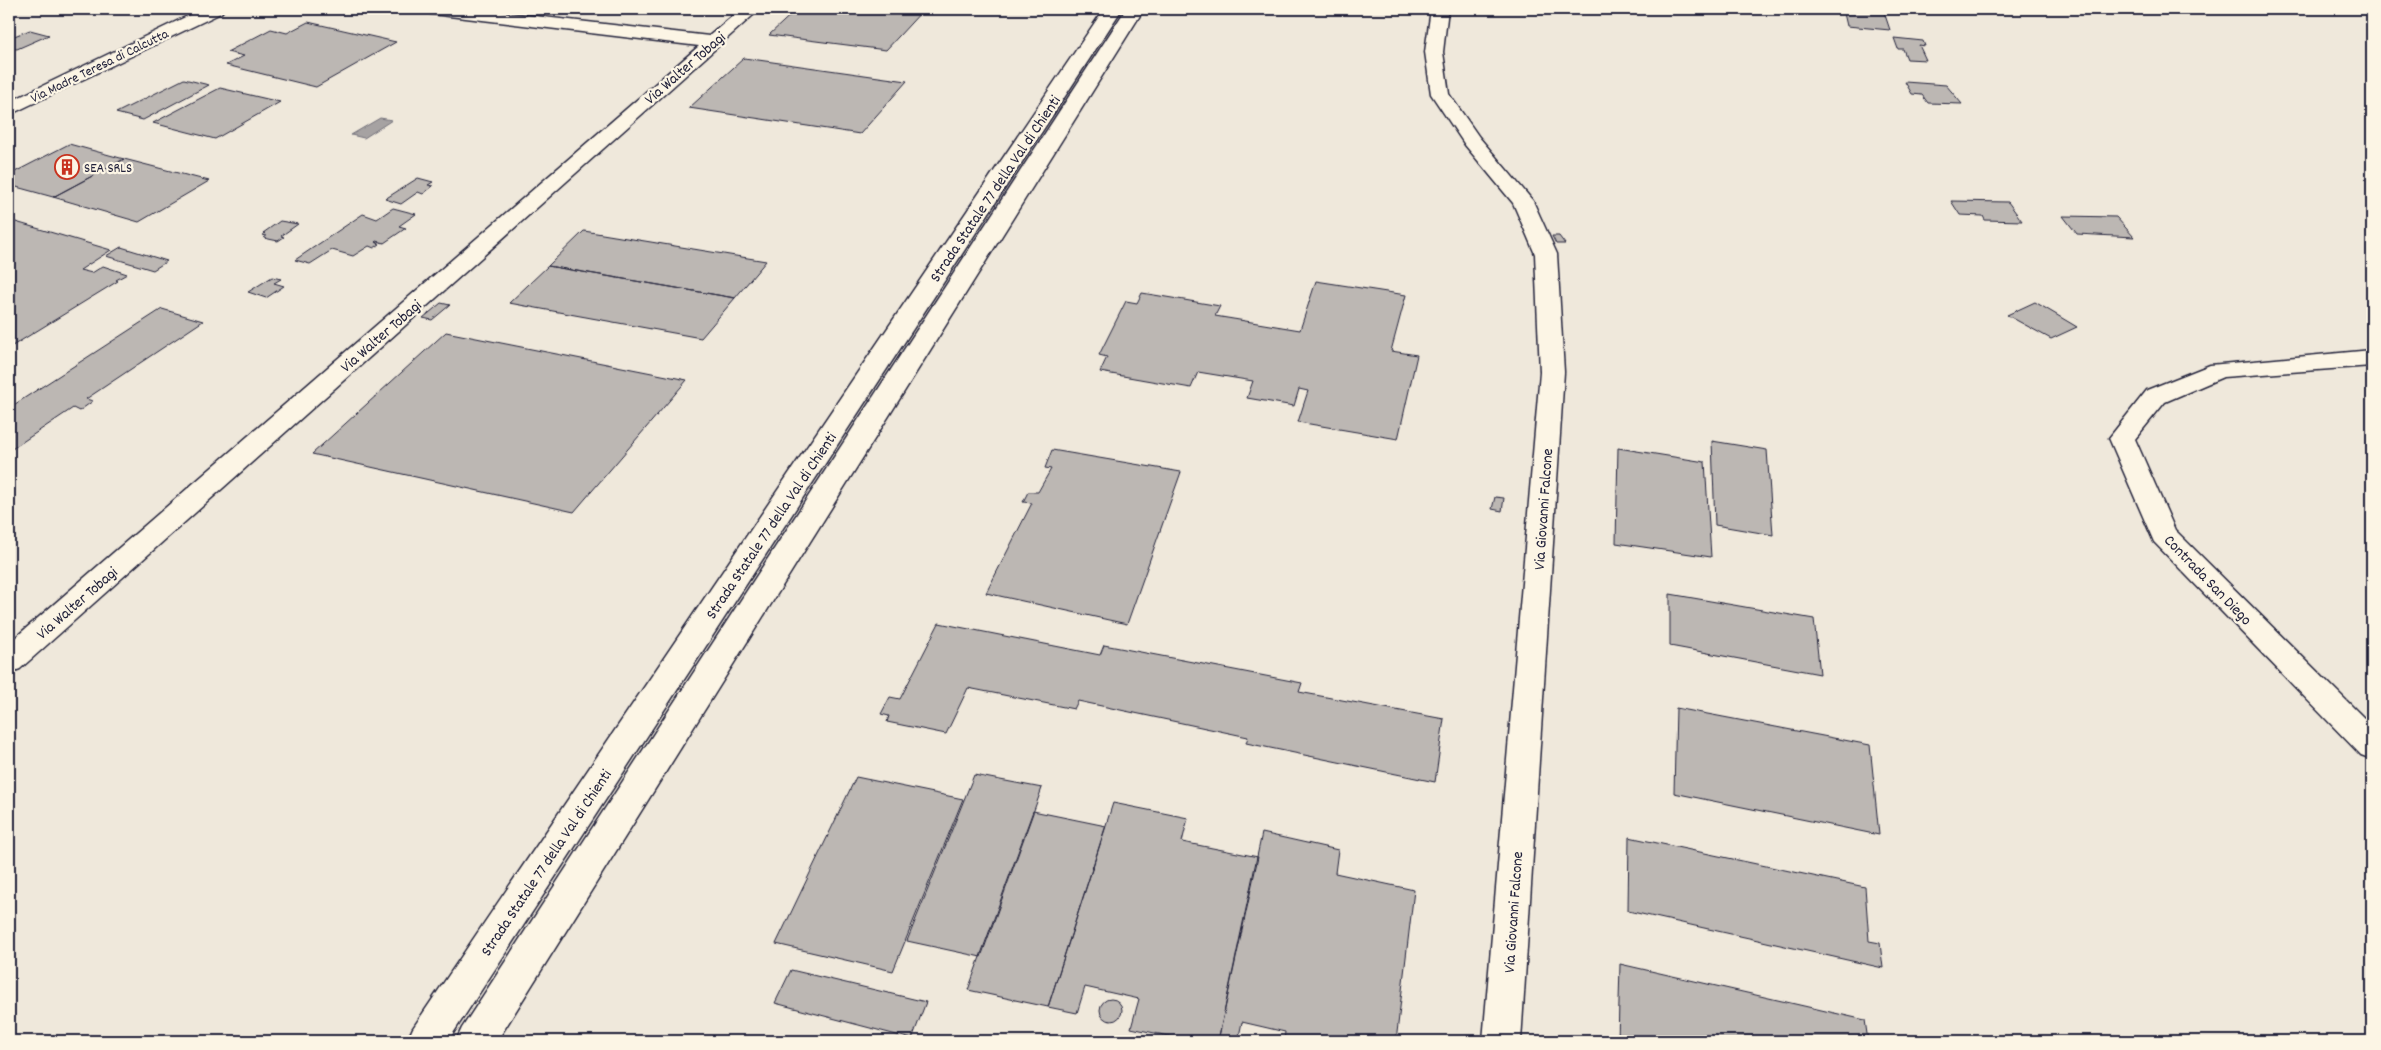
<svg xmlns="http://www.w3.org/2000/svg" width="2381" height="1050" viewBox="0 0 2381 1050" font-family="Dekko,sans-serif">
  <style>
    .water { fill: #a6a2a2; stroke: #716f79 }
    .building { fill: #bcb7b3; stroke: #22223b }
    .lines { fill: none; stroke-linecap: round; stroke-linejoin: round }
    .minor-casing { stroke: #22223b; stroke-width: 3 }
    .major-casing { stroke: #22223b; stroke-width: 3 }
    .highway-casing { stroke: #22223b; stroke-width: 3 }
    .minor { fill: #fcf5e5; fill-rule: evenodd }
    .major { fill: #fcf5e5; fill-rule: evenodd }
    .highway { fill: #fcf5e5; fill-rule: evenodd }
    .labels { text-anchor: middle; stroke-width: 4.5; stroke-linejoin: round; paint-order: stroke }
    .far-street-label { font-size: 14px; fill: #22223b; stroke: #fcf5e5 }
    .far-poi-label { font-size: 14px; fill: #22223b; stroke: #fcf5e5; text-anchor: start }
    .street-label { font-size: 16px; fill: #22223b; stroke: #fcf5e5 }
  </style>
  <rect width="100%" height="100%" fill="#efe8db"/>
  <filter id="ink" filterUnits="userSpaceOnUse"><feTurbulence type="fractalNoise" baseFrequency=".02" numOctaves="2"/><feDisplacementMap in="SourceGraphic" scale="10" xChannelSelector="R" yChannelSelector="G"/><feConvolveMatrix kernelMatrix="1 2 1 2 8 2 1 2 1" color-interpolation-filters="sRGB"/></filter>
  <g filter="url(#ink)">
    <!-- water -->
    <path class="water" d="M380,118l12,2 -28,18 -13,-3z"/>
    <!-- building -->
    <path class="building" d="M797,9h114l12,1 -37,40 -117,-15z
      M1843,9h40l7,21 -43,-4z
      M308,22l88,20 -80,45 -90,-22 18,-9 -17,-4 44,-23 16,4z
      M30,30l19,5 -32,14 -8,-1v-10z
      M1894,38l29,3 2,5 -6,-1 7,15 -19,-1 -4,-10h-5z
      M744,58l163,23 -47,53 -171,-26z
      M184,79l25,6 -66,35 -27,-7z
      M1905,82l41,3 16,19 -34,-1 -6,-8 -10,-1z
      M220,88l60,14 -65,37 -62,-16z
      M69,144l55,15 -71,38 -44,-12v-10z
      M124,159l85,22 -70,41 -86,-25z
      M418,178l15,4 -5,3 5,1 -10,8 -5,-2 -17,12 -16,-5z
      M1951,201l57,1 14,19 -37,-1 -2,-4 -23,-1z
      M393,208l23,6 -17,12 7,2 -22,15 -8,-2 -1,1 5,2 -6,4 -5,-2 -16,10 -21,-6 -22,14 -15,-4 68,-46 14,5z
      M2063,216l53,1 18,20 -57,-3z
      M9,220l102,30 -31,20 12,3 11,-7 24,8 -11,6 2,1 -109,67z
      M280,221l18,3 -17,12 3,1 -6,4 -14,-3 3,-2 -5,-1 3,-2h-2z
      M584,231l182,30 -31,37 -187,-32z
      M1552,236h7l6,8h-9z
      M121,247l46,14 -14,9 -47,-14z
      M548,266l11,2 176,30 -34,40 -192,-35z
      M272,277l9,2 -7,4 10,3 -18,12 -18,-6z
      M1316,281l90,14 -15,56 26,4 -19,84 -100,-17 10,-31 -9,-2 -5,17 -47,-8 6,-17 -55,-9 -7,16 -91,-16 7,-15 -8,-2 27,-54 11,2 5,-10 78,13 -5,10 85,14z
      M2035,302l42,25 -26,12 -44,-24z
      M441,303l9,2 -18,15 -9,-2z
      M162,309l41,12 -117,78 7,2 -14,10 -6,-3 -64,43v-43z
      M446,332l241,48 -113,132 -262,-58z
      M1712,441l55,9 6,85 -58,-10z
      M1618,448l87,14 6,95 -95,-14z
      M1052,450l129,22 -54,152 -141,-31 46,-90 -9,-1 5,-10h10l13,-23 -6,-1z
      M1495,497l9,1 -2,13 -10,-2z
      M1670,594l144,25 6,55 -150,-28z
      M939,623l161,32 4,-10 198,38 -3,9 145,27 -9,63 -189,-39 2,-6 -170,-36 -4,8 -106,-21 -22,46 -59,-12 2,-6 -8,-2 9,-17 10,2z
      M1676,708l194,37 9,90 -205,-42z
      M974,775l68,13 -61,169 -74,-16z
      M856,777l107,22 -70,172 -117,-27z
      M1113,803l75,15 -6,24 76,15 -40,184h-26l-61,-13 8,-29 -54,-12 -8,26 -29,-6z
      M1033,811l73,15 -58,181 -80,-17z
      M1262,833l76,17 -3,23 79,17 -18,151h-112l1,-9 -43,-10 -4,19h-20z
      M1629,837l236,50 4,54 11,2 3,25 -255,-57z
      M1620,964l245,56 3,21h-250z
      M791,970l135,32 -14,37 -137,-36z
      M1100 1010a11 11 0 1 1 22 0a11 11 0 1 1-22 0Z"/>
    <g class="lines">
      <defs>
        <path id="minor" d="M424,9h50l235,27 32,-27h19l-740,660 -11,4v-30l690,-597 -267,-32 -6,-1z
          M1431,9h17l-5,43 6,42 30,43 54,64 24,53 7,118 -43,669h-38l57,-669 -5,-118 -22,-51 -48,-58 -34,-51 -6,-42z
          M2372,350v16l-149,11 -58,25 -30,37 40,91 197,196v33l-11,-4 -207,-213 -45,-104 38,-48 63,-25z"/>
        <path id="major" d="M202,9h22l-3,4 -212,102v-13z"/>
        <path id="highway" d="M1104,9h18l-674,1032h-41l6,-13z
          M1126,9h18l-647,1032h-41l6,-13z"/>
      </defs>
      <!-- minor casing -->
      <use href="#minor" class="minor-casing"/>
      <!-- major casing -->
      <use href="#major" class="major-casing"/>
      <!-- highway casing -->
      <use href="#highway" class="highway-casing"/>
      <!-- minor -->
      <use href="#minor" class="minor"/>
      <!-- major -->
      <use href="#major" class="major"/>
      <!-- highway -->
      <use href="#highway" class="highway"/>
    </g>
  </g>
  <!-- icons -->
  <defs>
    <symbol id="building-ring" viewBox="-11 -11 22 22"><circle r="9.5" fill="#fcf5e5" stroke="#c8321e" stroke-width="1.5"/><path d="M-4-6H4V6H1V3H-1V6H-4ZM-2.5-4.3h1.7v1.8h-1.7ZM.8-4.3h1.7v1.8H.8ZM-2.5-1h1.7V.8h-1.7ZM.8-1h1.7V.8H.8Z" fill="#c8321e"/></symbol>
  </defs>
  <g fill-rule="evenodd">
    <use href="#building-ring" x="53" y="153" width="28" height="28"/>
  </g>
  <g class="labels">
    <!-- far-street labels -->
    <g class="far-street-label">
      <text transform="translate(99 65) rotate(-26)" y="5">Via Madre Teresa di Calcutta</text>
    </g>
    <!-- far-poi labels -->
    <g class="far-poi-label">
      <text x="84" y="172">SEA SRLS</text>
    </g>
    <!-- street labels -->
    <g class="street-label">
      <text transform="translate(684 67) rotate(-41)" y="6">Via Walter Tobagi</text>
      <text transform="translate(994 188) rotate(-56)" y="6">Strada Statale 77 della Val di Chienti</text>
      <text transform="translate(380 335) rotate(-41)" y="6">Via Walter Tobagi</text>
      <text transform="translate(1542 509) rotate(-86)" y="6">Via Giovanni Falcone</text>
      <text transform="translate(770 525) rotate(-56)" y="6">Strada Statale 77 della Val di Chienti</text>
      <text transform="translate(2209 579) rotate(46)" y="6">Contrada San Diego</text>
      <text transform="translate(76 602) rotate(-41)" y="6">Via Walter Tobagi</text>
      <text transform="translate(545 862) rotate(-56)" y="6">Strada Statale 77 della Val di Chienti</text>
      <text transform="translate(1512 912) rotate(-86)" y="6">Via Giovanni Falcone</text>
    </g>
  </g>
  <!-- margin -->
  <rect width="2381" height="1050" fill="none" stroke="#fcf5e5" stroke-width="30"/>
  <rect x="15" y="15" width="2351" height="1020" fill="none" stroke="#22223b" stroke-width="2" filter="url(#ink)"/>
</svg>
